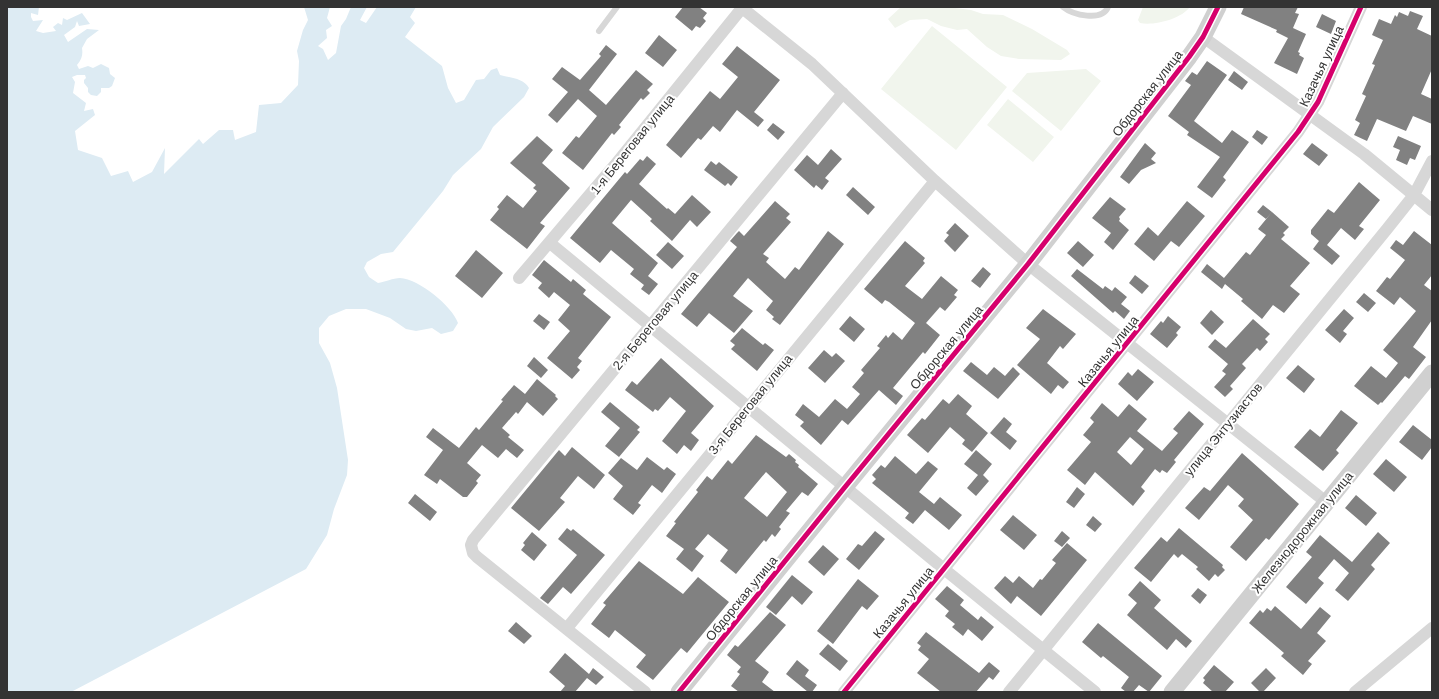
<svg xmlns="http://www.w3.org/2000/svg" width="1439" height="699" viewBox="0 0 1439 699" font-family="Arial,sans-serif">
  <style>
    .green { fill: #f1f5ed }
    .water { fill: #ddebf3 }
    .building { fill: #818181; fill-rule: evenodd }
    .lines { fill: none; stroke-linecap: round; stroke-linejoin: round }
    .lane { stroke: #d7d7d7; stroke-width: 6 }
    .street { stroke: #d7d7d7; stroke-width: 12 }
    .secondary { stroke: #d0d0d0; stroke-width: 17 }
    .cycleway-casing { stroke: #fff; stroke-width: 8 }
    .cycleway { stroke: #d6006c; stroke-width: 5 }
    .labels { text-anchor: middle; stroke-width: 4; stroke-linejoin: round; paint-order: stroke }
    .street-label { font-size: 13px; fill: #333; stroke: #fff }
  </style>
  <rect width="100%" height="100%" fill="#fff"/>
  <!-- green -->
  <path class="green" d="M901,7h46l24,3 12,4 20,1 29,14 35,21 3,4 -9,6 -42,-1 -18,-3 -14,-9 -20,-18 -10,1 -16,-4 -14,-7 -17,1 -15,8 -7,-9z
    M1143,7h47c-9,12 -36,19 -50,16l-2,-3z
    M932,26l75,61 -51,63 -75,-61z
    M1086,69l15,12 -40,50 -49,-40 15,-18z
    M1008,99l46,38 -21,25 -46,-37z"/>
  <!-- water -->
  <path class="water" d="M7,7h32l-1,8 -7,-2v4l2,4 10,-1 -7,11 7,2 13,-2 -3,-4 5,-4 4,2 1,-7 4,2 15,-7 8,11 -11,2 -2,-5 -2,6 -11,8 4,7 19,-13 12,1 -12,9 -5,9c1,7 0,11 -5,17l2,4 9,-3 5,2 8,-4 8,4 1,6 5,4 -3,8 -3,2h-8v4l-4,4 -6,-1 -3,-3v-4l-4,-5v-3l2,-2 -1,-3h-8l-5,2 3,5 -2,11 13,10 -2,8 9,-2 2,6 -20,16 3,19 24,8 9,18 17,-5 5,11 19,-10 13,-24 -1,26 35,-35 4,5 16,-14h14l2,10 21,-8 3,-27 22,-2 17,-18 1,-24 -2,-10 6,-21 5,-10 -4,-13h26l-3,11 5,8 -6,4 1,8 -9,8 5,3 5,11 8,-7 5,-27 5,-7 5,-12h16l-7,13 6,3 11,-16h39l-6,10 5,6 -10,14 37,29 6,22 8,15 8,-3 12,-20 8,-1 7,-9 6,-2 3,7c11,3 23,3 29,13l-5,9 -31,30 -12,22 -28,26 -10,16 -50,61 -12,2 -14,8 -3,6 5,9 9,6c7,-1 15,-5 22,-5 19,1 52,28 58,45l-5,8 -12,3 -9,-6 -16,3 -10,-2 -16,-11 -24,-9h-20l-17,7 -10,12v15l11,20 7,25 11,72 -1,15 -13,34 -7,26 -21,34 -235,123h-64z"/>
  <!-- building -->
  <path class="building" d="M683,7h16l8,6 -4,5 3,3 -6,7 -4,-2 -4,5 -17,-14z
    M1244,7h54l-3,6 4,1 -6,14 13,6 -8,18 2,1 -1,2 5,3 -7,16 -23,-11 14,-25 -12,-6 1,-2 -36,-16z
    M1410,11l13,5 -6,13 15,7v33l-11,25 11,5v25l-19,-8 -7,15 -29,-12 -10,22 -13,-6 6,-12 -5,-3 11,-24 -4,-2 13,-29 -3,-1 11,-24 -11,-5 7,-16 12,5 4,-9 2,2 2,-5 9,4z
    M1322,14l14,7 -5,13 -15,-7z
    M659,35l18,15 -14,17 -18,-14z
    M606,45l11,9 -28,36 17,15 30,-35 17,14 -6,6 3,3 -7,7 -2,-2 -22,27 2,2 -7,8 -2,-2 -29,37 -21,-17 14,-17 3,2 18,-22 -19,-17 -21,24 -9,-8 20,-23 -16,-13 10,-12 18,13 21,-24 -2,-2z
    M737,46l43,34 -26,32 10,8 -6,7 -21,-17 -17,22 -7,-6 -12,14 -3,-2 -17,20 -15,-13 44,-54 10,8 18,-22 -16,-13z
    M1207,61l20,14 -33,46 28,22 10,-13 17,12 -26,35 3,3 -14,18 -15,-11 23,-30 -33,-22 2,-3 -21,-16 23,-31 -6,-4 7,-9 5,3z
    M1234,71l14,11 -6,8 -14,-10z
    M773,123l12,9 -7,8 -11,-10z
    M1257,130l11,7 -6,8 -10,-8z
    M537,136l16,14 -11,13 28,25 -30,35 5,3 -18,23 -37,-29 9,-11 -2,-2 10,-12 16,13 14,-17 -4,-3 3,-3 -26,-22z
    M1398,136l23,10 -6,14 -5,-2 -3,7 -11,-5 4,-10 -7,-3z
    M1145,143l11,10 -5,6 5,4 -15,7 -12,14 -9,-7z
    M1312,143l16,12 -9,11 -16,-12z
    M831,149l11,10 -17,19 4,3 -7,9 -6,-5 -2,3 -20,-18 13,-15 11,10z
    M647,156l9,8 -17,20 28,25 1,-1 7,6 17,-19 19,17 -14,15 -7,-7 -18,21 -22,-20 2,-2 -21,-19 -19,23 46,40 -10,13 10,8 -9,11 -8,-6 3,-4 -14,-11 4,-5 -23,-19 -11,13 -30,-25 55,-66 2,2 13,-15 3,2z
    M711,161l5,4 3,-3 19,15 -7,9 -3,-3 -3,3 -21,-16z
    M1359,182l21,18 -21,26 5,3 -9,11 -14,-12 -14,17 13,11 -8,9 -19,-16 6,-8 -8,-7v-4l17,-21 6,4z
    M853,187l22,20 -7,8 -22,-20z
    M1110,197l16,12 -7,8 1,2 -1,2 10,9 -16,20 -9,-8 7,-9 -19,-15z
    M775,201l15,13 -4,4 5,4 -28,32 6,4 -3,4 19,17 10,-12 4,3 29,-39 16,13 -64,81 -8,-6 2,-2 -8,-7 7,-9 -25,-23 -15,18 20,15 -19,22 -25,-20 -12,14 -16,-13 56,-67 -7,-6 7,-8 2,-2 5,5z
    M1187,201l18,15 -26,31 -8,-6 -17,20 -20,-17 14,-17 10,9z
    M1263,205l9,7 -6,7 -9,-7z
    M1272,212l17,15 -6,6 2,2 -4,4 29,24 -20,23 10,8 -16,19 -11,-8 -11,14 -21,-18 2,-2 -18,-15 -3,5 -21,-17 6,-8 17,14 22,-26 4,3 16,-20 -8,-6z
    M955,223l14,13 -14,16 -11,-11 5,-6 -3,-2z
    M1414,231l18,14v30l-8,10 8,6v29l-19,27 13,10 -17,22 -4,-3 -23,27 -1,-1 -3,3 -24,-19 17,-20 15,12 12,-15 -15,-13 33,-39 -16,-14 -6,8 -18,-14 11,-14 3,2 15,-19 -15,-12 6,-8 7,5z
    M905,241l20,17 -2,3 2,2 -20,23 17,13 19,-23 17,14 -4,5 3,2 -12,14 -5,-4 -14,16 14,12 -15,19 -2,-2 -30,36 10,8 -7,9 -17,-15 -31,35 -6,-5 -21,25 -21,-19 4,-4 -9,-7 8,-11 16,13 16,-18 12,10 13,-15 -8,-7 12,-14 -3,-3 19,-22 -3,-2 9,-11 2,3 5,-6 9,8 13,-17 -26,-21 -4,-2 -3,4 -18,-15z
    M1078,241l16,14 -11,12 -16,-14z
    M668,242l16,14 -12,13 -16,-14z
    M476,250l27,23 -21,25 -27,-22z
    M544,260l27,22 2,-3 13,11 -3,4 28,23 -33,41 4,3 -5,6 3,3 -8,9 -25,-21 23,-27 -12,-11 12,-15 -16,-13 -5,6 -11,-10 4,-5 -10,-8z
    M983,267l8,7 -11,14 -9,-7z
    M1077,269l26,20 2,-3 7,5 3,-4 12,10 -6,7 9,7 -6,8 -9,-8 -2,2 -42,-37z
    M1135,275l14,11 -7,8 -13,-11z
    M1364,293l12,10 -8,9 -12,-10z
    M1043,309l33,25 -13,15 -3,-3 -13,17 22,19 -6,7 -5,-4 -7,9 -34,-29 23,-26 -14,-11z
    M1344,309l10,9 -11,13 4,3 -7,9 -15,-13z
    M1211,310l13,12 -12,13 -12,-12z
    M539,314l11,8 -6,8 -11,-9z
    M850,316l15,13 -11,13 -15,-13z
    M1168,316l13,11 -5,6 2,2 -11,13 -17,-14 11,-13 2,2z
    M1253,319l17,15 -5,5 3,3 -8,9 -3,-3 -15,16 4,4 -16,18 3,3 -8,8 -11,-10 12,-13 -4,-3 6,-7 -20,-17 7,-8 11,9z
    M742,328l21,17 2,-2 9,7 -17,21 -26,-22 4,-4 -5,-4z
    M824,350l8,7 4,-4 9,8 -20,22 -17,-15z
    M534,357l14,13 -7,8 -14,-12z
    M661,358l53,48 -23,27 8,7 -8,11 -7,-6 -7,9 -15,-13 24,-30 -16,-14 -12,14 -3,-2 -2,3 -28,-22 7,-9 5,4z
    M971,362l16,13 7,-8 11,9 8,-9 7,7 -22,25 -35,-28z
    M1298,365l17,14 -11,14 -18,-15z
    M1138,369l16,13 -17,19 -19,-17 10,-12 4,4z
    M537,379l19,16 -1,1 3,3 -15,17 -16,-14 -9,12 -2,-2 -14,16 8,7 -2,2 16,13 -7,8 -11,-9 -8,9 -16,-13 -15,18 14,12 -5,6 2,2 -11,14h-4l-23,-18 -3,5 -13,-9 19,-25 -17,-13 7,-9 26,20 17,-21 3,3 24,-29 -2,-1 13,-15 11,9z
    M958,394l14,12 -6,8 22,19 -16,19 -10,-8 3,-4 -15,-13 -22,26 -21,-18 15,-17 3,2 18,-21 6,5z
    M610,402l30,25 -3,3 3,2 -21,25 -14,-11 15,-18 -19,-16z
    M1102,403l16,14 11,-13 18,15 -10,12 25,20 16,-18 -5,-4 16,-18 15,13 -30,36 2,2 -9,11 -5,-3 -2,3 -5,-4 -14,18 4,4 -12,15 -38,-34 -10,13 -18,-15 24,-28 -8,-7 11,-13 -4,-4zM1130,437l14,12 -13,16 -14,-13z
    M1341,410l17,13 -22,27 3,3 -16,18 -29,-24 16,-18 10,8z
    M1004,417l8,7 -6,8 11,9 -7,9 -20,-17z
    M1413,425l19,15v7l-10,13 -23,-18z
    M756,435l30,22 3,-3 7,6 -1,2 4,3 -1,2 20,17 -10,12 -6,-4 -16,19 4,2 -11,14 2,2 -6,8 -3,-3 -6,8 -2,-2 -28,34 -16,-13 8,-11 -20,-16 -13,15 9,7 -12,16 -16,-13 8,-10 -18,-13 10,-13 -2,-1 24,-30 -2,-2 11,-14 5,4 16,-20 4,4zM766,472l21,20 -20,25 -23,-19z
    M572,447l33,28 -11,14 -16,-13 -18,22 5,4 -26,29 -28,-23 48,-58 6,6z
    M976,450l16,14 -9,11 6,6 -13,15 -9,-8 11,-13 -14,-11z
    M1242,453l57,51 -30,36 -3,-2 -20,23 -16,-14 23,-27 -15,-14 6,-7 -16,-14 -29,35 -14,-12 19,-21 6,4z
    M895,456l21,18 12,-13 10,8 -19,23 15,12 6,-7 22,18 -13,15 -24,-20 -12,14 -8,-6 4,-5 -37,-30 4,-4 -4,-4 9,-10 4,3z
    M647,457l17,13 3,-3 9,7 -14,19 -10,-8 -14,18 3,2 -8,10 -20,-16 10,-13 -15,-13 13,-15 16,12z
    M1386,459l21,18 -13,15 -21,-18z
    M1077,487l8,7 -11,14 -8,-6z
    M415,494l22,18 -7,9 -22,-18z
    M1356,495l21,18 -11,13 -21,-18z
    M1013,515l24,20 -13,15 -24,-20z
    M1093,516l9,8 -7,8 -9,-7z
    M567,528l4,3 2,-2 32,26 -34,39 -8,-7 -15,17 -8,-6 37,-43 -19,-16z
    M1179,528l44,37 -1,2 3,3 -7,7 -3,-3 -6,7 -13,-12 2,-2 -16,-13 -4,4 -4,-4 -23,28 -17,-14 27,-31 6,5z
    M875,531l10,8 -26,31 -13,-11 12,-15 4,2z
    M1062,531l8,7 -8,9 -8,-6z
    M532,532l15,13 -13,16 -13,-11 4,-5 -2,-2z
    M1378,532l12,11 -19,22 4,4 -27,32 -13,-11 14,-17 -15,-14 -16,19 6,5 -18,21 -20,-17 26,-30 -6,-5 14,-17 32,27z
    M1067,543l20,17 -46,56 -24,-20 -6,8 -17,-16 11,-12 8,7 6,-7 14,12 7,-9 2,1 14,-17 -4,-3z
    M823,545l16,14 -15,17 -16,-14z
    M639,561l44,33 15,-17 31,25 -42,51 -6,-5 -28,32 -17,-13 10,-12 -31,-25 -6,8 -18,-14 15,-19 -3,-2z
    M792,575l21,17 -11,13 -10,-9 -16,19 -10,-8z
    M858,579l21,17 -12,14 -5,-4 -29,38 -16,-13z
    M1140,581l21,19 -7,8 38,33 -6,7 -10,-9 -9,11 -40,-35 10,-12 -9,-8z
    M947,586l17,14 -4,5 18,15 3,-4 13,11 -12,14 -14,-12 -5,7 -11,-9 3,-3 -10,-8 4,-5 -14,-12z
    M1198,588l9,7 -7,9 -9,-8z
    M1275,606l26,23 19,-22 11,9 -14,17 9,8 -18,20 4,3 -9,11 -22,-19 3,-3 -35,-30 11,-13 3,3 4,-5 4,3z
    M770,612l16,13 -31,36 14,11 -7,10 13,10h-36l-8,-6 9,-12 -3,-2 4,-5 -14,-12 8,-10 3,2z
    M516,622l16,14 -8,8 -16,-13z
    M1098,623l64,53 -13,16 -10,-7 -6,7h-7l-5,-4 8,-11 -26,-21 -2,2 -19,-16z
    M926,632l53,41 10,-11 11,9 -7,9 -4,-3 -13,15h-35l-24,-19 12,-14 -11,-9 3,-4 -4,-3z
    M828,644l20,17 -8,10 -21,-17z
    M565,653l24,21 4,-6 11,9 -8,8 -9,-7 -12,14h-15l5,-6 -16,-14z
    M797,660l12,10 -4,6 12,9 -5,7h-4l-22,-18z
    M1214,665l20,17 -9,10h-12l-10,-9 2,-3 -2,-2z
    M1266,668l10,10 -13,14h-3l-9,-9z"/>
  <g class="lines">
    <!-- lane -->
    <path class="lane" d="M1063,7c10,8 39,15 45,0
      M599,31l18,-24"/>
    <!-- street -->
    <path class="street" d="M741,7l71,57 123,117 93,83 298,238
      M1203,37l161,117 68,56
      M550,243l394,326 151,123
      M519,278l96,-113 127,-157
      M567,628l368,-447
      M645,692l-168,-135 -4,-4 -2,-8 2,-5 370,-447
      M844,692l454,-560 20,-30 43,-95
      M1009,692l378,-463 27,-34 18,-34
      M1355,692l77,-64"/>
    <!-- secondary -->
    <path class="secondary" d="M679,692l166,-205 183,-223 161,-207 14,-20 15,-30
      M1172,692l260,-319"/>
    <defs>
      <path id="cycleway" d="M679,692l166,-205 183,-223 161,-207 14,-20 15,-30
        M844,692l454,-560 20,-30 43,-95"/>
    </defs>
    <!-- cycleway casing -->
    <use href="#cycleway" class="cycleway-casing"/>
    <!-- cycleway -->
    <use href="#cycleway" class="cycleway"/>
  </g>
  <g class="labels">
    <!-- street labels -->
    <g class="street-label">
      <text transform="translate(1321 66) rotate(-65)" y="5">Казачья улица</text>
      <text transform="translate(1147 93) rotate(-52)" y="5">Обдорская улица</text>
      <text transform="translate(632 144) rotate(-51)" y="5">1-я Береговая улица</text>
      <text transform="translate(655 320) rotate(-50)" y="5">2-я Береговая улица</text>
      <text transform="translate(946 347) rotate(-50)" y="5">Обдорская улица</text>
      <text transform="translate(1108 351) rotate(-51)" y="5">Казачья улица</text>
      <text transform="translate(750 404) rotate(-51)" y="5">3-я Береговая улица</text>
      <text transform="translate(1223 429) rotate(-51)" y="5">улица Энтузиастов</text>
      <text transform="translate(1302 532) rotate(-51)" y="5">Железнодорожная улица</text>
      <text transform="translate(741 598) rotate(-51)" y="5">Обдорская улица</text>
      <text transform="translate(903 602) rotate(-51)" y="5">Казачья улица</text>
    </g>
  </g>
  <!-- border -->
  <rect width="1439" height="699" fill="none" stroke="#333333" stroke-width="16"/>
</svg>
